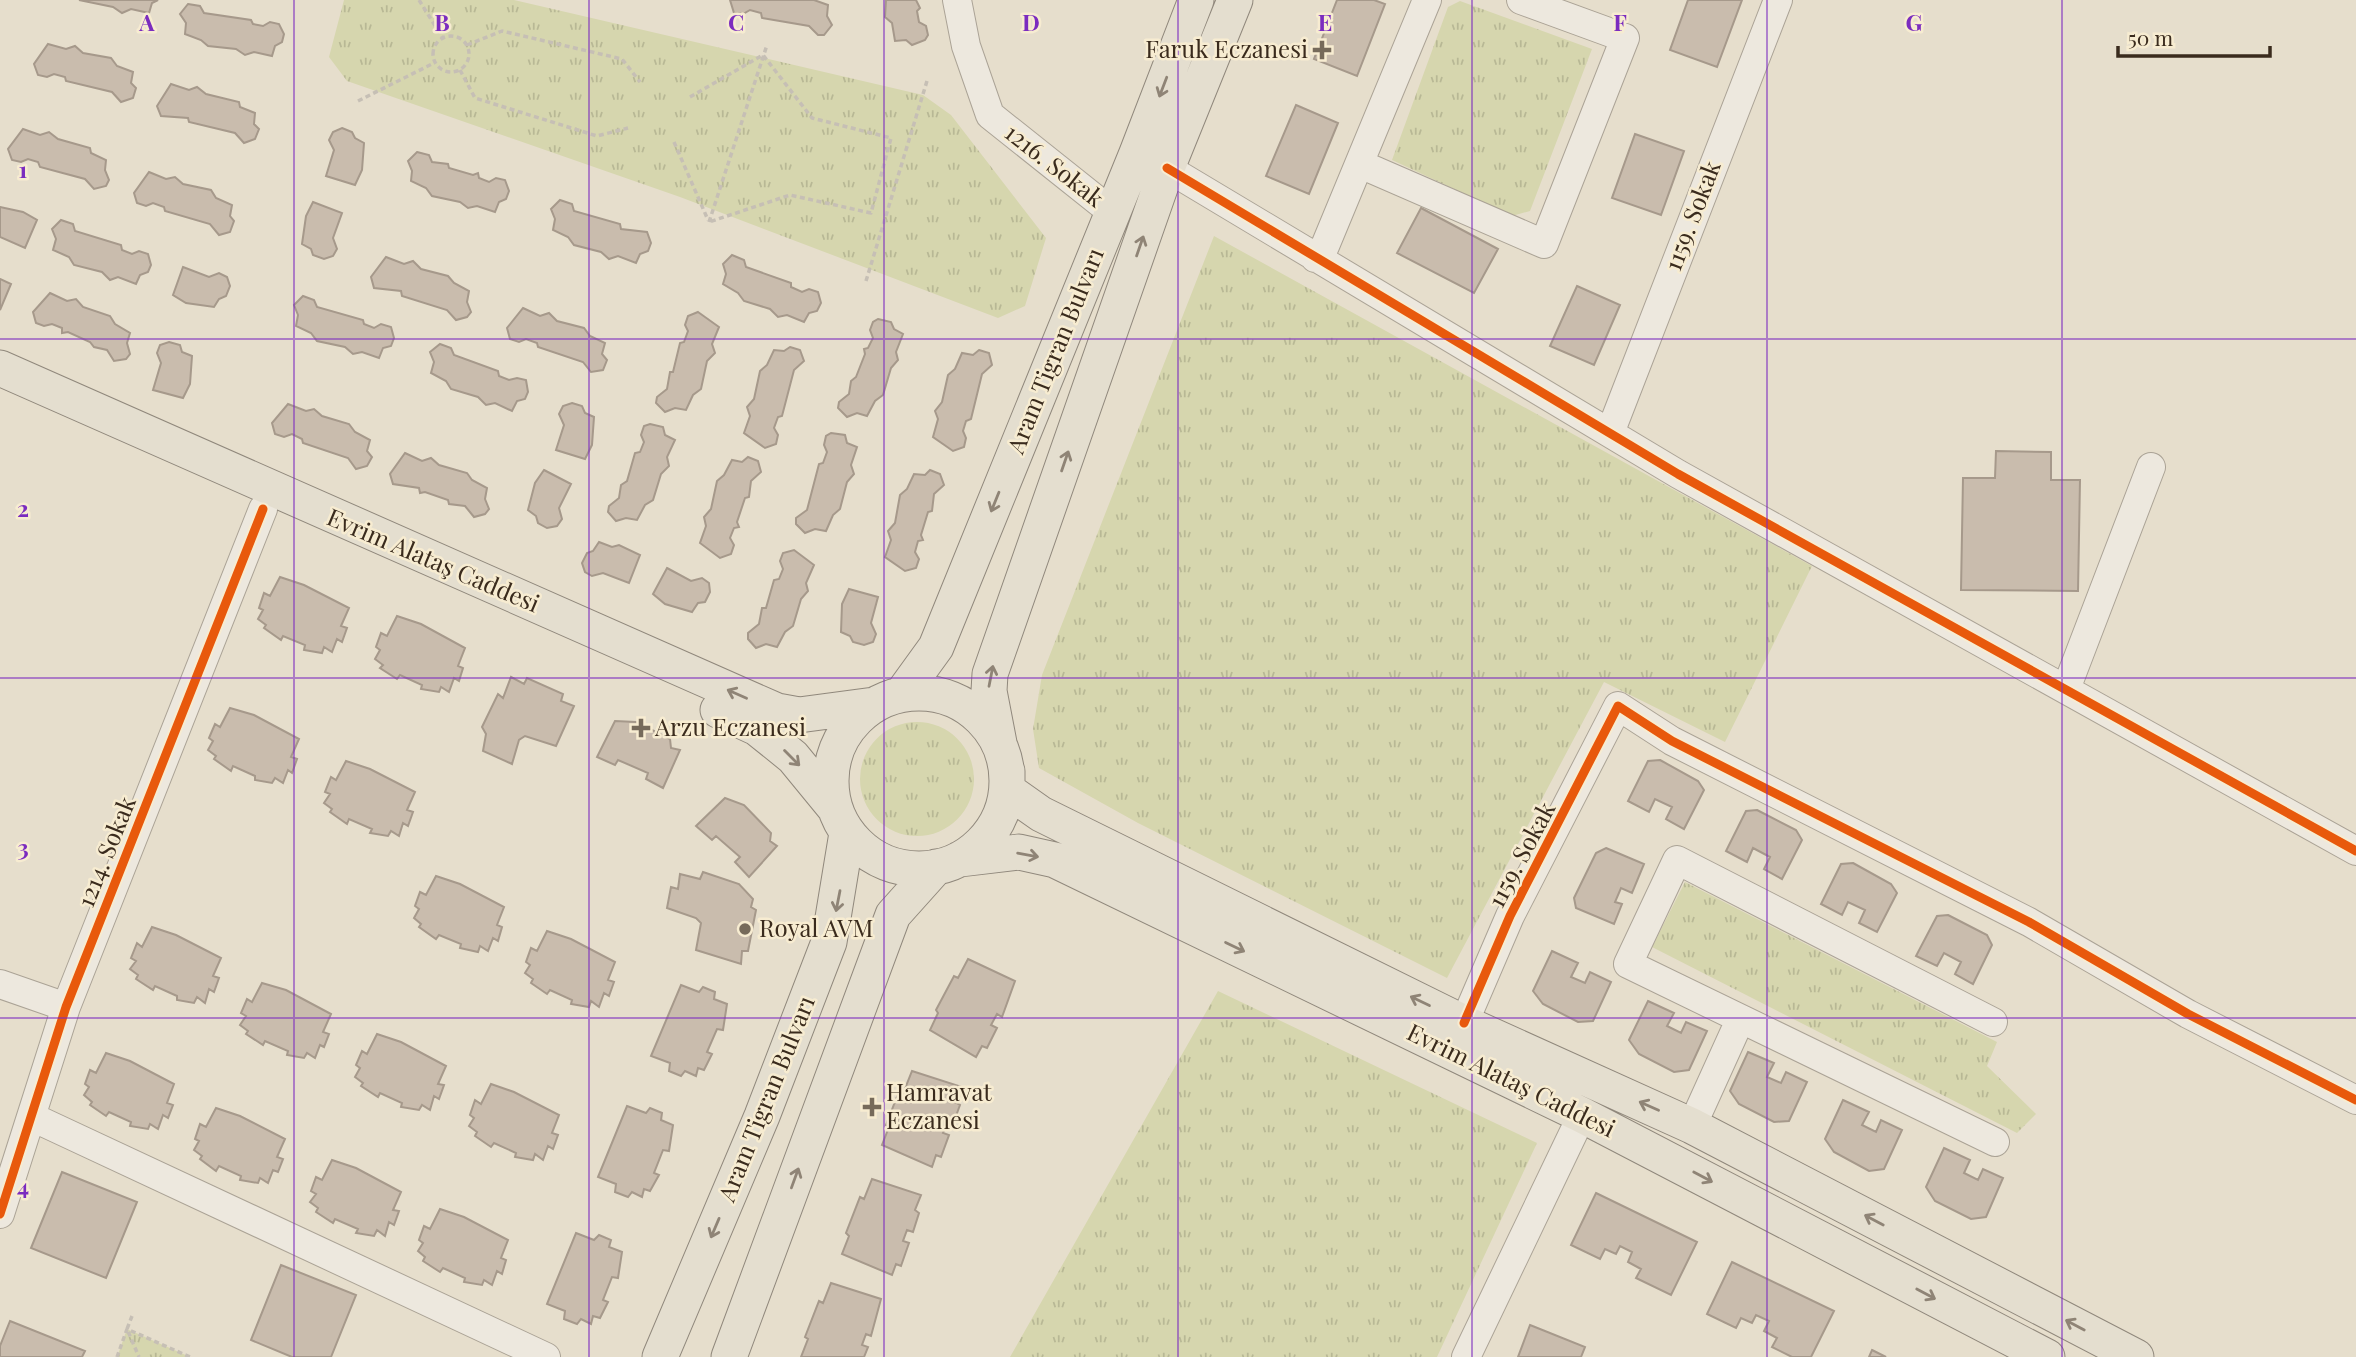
<svg xmlns="http://www.w3.org/2000/svg" width="2356" height="1357" viewBox="0 0 2356 1357" font-family="'Playfair Display',serif">
  <style>
    .grass { fill: url(#grass-tufts) }
    .building { fill: #c9bcad; stroke: #a6998b; stroke-width: 2 }
    .lines { fill: none; stroke-linecap: round; stroke-linejoin: round }
    .minor-casing { stroke: #aba396; stroke-width: 30 }
    .major-casing { stroke: #90887c; stroke-width: 37 }
    .path { stroke: #c6bfb5; stroke-width: 3.5; stroke-dasharray: 5 3.5; stroke-linecap: butt }
    .minor { stroke: #ede8de; stroke-width: 28 }
    .major { stroke: #e4decf; stroke-width: 35 }
    .cycleway-casing { stroke: #f7ecd1; stroke-width: 13 }
    .cycleway { stroke: #e8590c; stroke-width: 9 }
    .oneway { stroke: #8f8476 }
    .grid { fill: none; stroke: #7b2cbf; stroke-width: 2; stroke-opacity: 0.55 }
    .poi-dot { fill: #766a5a; stroke: #f7ecd1; stroke-width: 2.5 }
    .labels { text-anchor: middle; stroke-width: 5; stroke-linejoin: round; paint-order: stroke }
    .poi-label { font-size: 24px; fill: #3a2b1d; stroke: #f7ecd1; text-anchor: start }
    .street-label { font-size: 24px; fill: #3a2b1d; stroke: #f7ecd1 }
    .grid-label { font-size: 23px; text-anchor: middle; font-weight: bold; fill: #7b2cbf; stroke: #f7ecd1; stroke-width: 5; stroke-linejoin: round; paint-order: stroke }
  </style>
  <defs>
    <pattern id="grass-tufts" width="24" height="20" patternUnits="userSpaceOnUse" patternTransform="scale(1.75)"><rect width="24" height="20" fill="#d6d6ae"/><path d="M3 7l-1-3M5 7V3M7 7l1-3M15 17l-1-3M17 17v-4M19 17l1-3" fill="none" stroke="#b8b895"/></pattern>
  </defs>
  <rect width="100%" height="100%" fill="#e6decc"/>
  <!-- grass -->
  <path class="grass" d="M344,0h170l409,95 28,20 95,123 -21,68 -27,12 -318,-121 -333,-116 -18,-24z
    M1460,1l132,48 -62,162 -18,5 -120,-56 56,-153z
    M1214,236l598,330 -87,176 -121,-60 -157,296 -309,-155 -99,-55 -6,-39 9,-54z
    M860 779a57 57 0 1 1 114 0a57 57 0 1 1-114 0Z
    M1685,882l312,160 -10,24 49,48 -19,19 -365,-186z
    M1218,991l319,152 -100,214h-427z
    M127,1329l63,28h-73z"/>
  <!-- building -->
  <path class="building" d="M158,0l-6,3 -3,10 -18,-4 -9,4 -9,-6 -34,-7z
    M730,0h84l14,5 -1,11 5,9 -8,10h-6l-9,-9 -47,-8 -1,-5 -11,-3 -7,4 -9,-1z
    M886,0h30l4,8 -3,3 2,11 7,4 2,9 -3,5 -13,5 -6,-5 -11,1 -3,-18 -7,-6z
    M1337,0h37l11,4 -28,72 -43,-17z
    M1688,0h54l-25,67 -47,-17z
    M188,4l12,2 4,7 47,7 2,4 10,2 7,-4 9,2 5,10 -2,8 -7,4 -3,10 -18,-4 -9,3 -9,-6 -28,-3 -7,-6 -16,-6 1,-11 -6,-9z
    M48,44l18,5 9,-3 8,7 28,5 6,8 16,6 -2,11 5,5 -3,10 -12,4 -9,-10 -46,-11 -1,-4 -11,-3 -7,3 -9,-2 -4,-11z
    M171,84l18,6 8,-3 9,7 33,8 1,5 15,6 -1,11 5,5 -4,10 -11,4 -9,-10 -46,-11 -1,-4 -27,-2 -4,-10z
    M1296,105l42,18 -29,71 -43,-18z
    M342,128l10,4 3,6 9,5 -2,27 -7,15 -29,-9 8,-26 -5,-10 4,-8z
    M23,129l17,6 9,-3 9,7 32,9 1,5 15,7 -1,10 4,10 -3,6 -12,3 -9,-10 -45,-12 -2,-5 -10,-3 -7,3 -9,-2 -4,-11z
    M1635,134l49,17 -23,64 -49,-17z
    M417,152l12,3 3,7 16,2 1,4 24,7 5,-2 1,5 10,4 7,-4 9,2 4,11 -3,8 -7,3 -4,10 -18,-6 -9,2 -8,-6 -28,-6 -6,-8 -15,-7 1,-10 -4,-10z
    M149,172l17,7 9,-2 8,7 28,6 5,8 16,7 -2,11 4,5 -4,11 -11,3 -9,-11 -45,-13 -1,-4 -11,-4 -7,3 -9,-3 -3,-10z
    M560,200l12,4 2,7 46,13 1,5 26,3 4,11 -3,8 -8,3 -4,9 -18,-7 -9,3 -8,-7 -27,-7 -6,-8 -15,-7 2,-11 -4,-10z
    M313,202l29,11 -9,25 4,11 -4,7 -9,3 -11,-4 -2,-6 -9,-5 4,-28z
    M0,207l23,5 14,8 -12,28 -25,-11z
    M1421,208l77,41 -24,44 -77,-40z
    M61,220l12,4 2,7 46,14 1,5 10,4 7,-3 9,3 3,11 -3,7 -8,3 -4,9 -18,-7 -8,3 -8,-8 -28,-7 -5,-8 -16,-7 3,-11 -4,-10z
    M732,255l12,5 2,7 45,16v4l11,5 7,-3 9,3 3,11 -4,8 -8,2 -5,9 -17,-7 -9,2 -8,-8 -26,-8 -6,-8 -15,-9 3,-10 -3,-10z
    M386,257l18,7 9,-3 8,8 27,7 6,7 15,8 -2,11 4,10 -4,5 -11,3 -9,-10 -45,-14 -1,-5 -27,-3 -3,-11z
    M183,267l26,10 10,-4 8,4 3,9 -4,10 -7,3 -5,8 -28,-4 -13,-8z
    M0,279l11,5 -11,26z
    M1577,286l43,19 -26,60 -44,-19z
    M50,293l17,8 9,-2 7,8 27,9 5,8 15,9 -3,10 3,11 -4,5 -12,2 -7,-11 -13,-3 -4,-5 -22,-10 -6,1v-5l-10,-4 -8,2 -8,-3 -3,-11z
    M303,296l11,4 3,7 46,13 1,4 10,4 7,-4 10,3 3,11 -3,8 -8,2 -4,10 -17,-6 -9,2 -8,-7 -28,-6 -6,-8 -15,-7 2,-11 -4,-10z
    M523,308l17,8 9,-3 8,8 27,7 6,8 15,7 -3,11 5,6 -4,10 -12,2 -8,-10 -45,-15 -1,-4 -11,-4 -7,3 -9,-3 -3,-11z
    M698,312l21,15 -7,17 3,9 -8,8 -6,28 -8,6 -7,15 -11,-2 -10,4 -9,-9 1,-6 10,-8 3,-17h3l7,-29 4,-1 4,-11 -3,-6 3,-9z
    M878,319l13,3 3,7 9,5 -7,18 2,8 -7,8 -8,27 -8,6 -8,15 -10,-3 -10,4 -9,-9 1,-6 10,-8 2,-13 5,-4 9,-23 -1,-5 4,-1 5,-10 -3,-8 3,-8z
    M169,342l11,3 2,7 10,4 -2,28 -7,14 -30,-8 8,-27 -4,-10 3,-8z
    M440,344l11,4 3,7 44,16 1,5 10,4 8,-2 9,2 2,12 -3,7 -8,2 -5,10 -17,-8 -9,2 -8,-8 -27,-8 -5,-8 -15,-8 3,-11 -4,-10z
    M790,347l10,3 4,11 -10,9 -12,46 -4,1 -4,11 4,7 -2,9 -11,4 -21,-15 6,-17 -3,-9 7,-8 6,-28 7,-6 7,-15 10,1z
    M979,350l10,3 3,12 -10,9 -11,45 -5,2 -3,10 3,7 -2,9 -11,4 -20,-14 5,-18 -3,-8 7,-9 6,-27 7,-6 7,-16 11,2z
    M572,403l10,3 3,7 9,4 -2,28 -7,14 -29,-9 8,-25 -5,-11 4,-8z
    M288,404l18,7 8,-2 8,7 27,8 6,8 15,8 -3,11 5,6 -5,9 -11,3 -8,-11 -45,-15 -1,-4 -10,-5 -8,3 -9,-3 -3,-11z
    M650,424l13,3 2,8 10,5 -8,17 2,9 -8,8 -8,26 -8,5 -8,15 -11,-2 -10,3 -8,-9 1,-6 10,-8 2,-13 6,-4 8,-28 5,-1 4,-10 -3,-7 3,-9z
    M831,433l14,2 2,8 10,4 -6,18 3,9 -7,8 -7,27 -7,6 -7,16 -11,-2 -10,4 -9,-9v-6l11,-8 12,-46 4,-1 4,-11 -3,-7 2,-9z
    M1996,451l55,1v28h29l-2,111 -117,-1 2,-112h32z
    M405,453l17,8 9,-3 8,7 28,8 5,7 15,8 -2,11 4,10 -4,5 -11,3 -9,-11 -16,-2 -1,-4 -23,-8 -5,1 -1,-5 -26,-4 -3,-10z
    M748,457l10,4 3,11 -10,9 -2,16 -4,1 -8,24 2,5 -5,1 -4,10 4,7 -3,9 -11,4 -20,-15 6,-17 -2,-9 7,-8 6,-28 7,-6 8,-15 10,2z
    M544,470l27,14 -12,24 3,11 -5,7 -10,2 -9,-5 -2,-7 -8,-6 7,-27z
    M930,470l10,4 4,11 -10,9 -2,17 -4,1 -7,23 2,5 -5,1 -3,11 4,7 -3,9 -11,3 -20,-14 6,-17 -3,-9 7,-8 5,-28 7,-6 7,-15 11,1z
    M599,542l13,5 7,-2 21,10 -11,28 -26,-10 -11,3 -7,-4 -3,-9 5,-10 6,-2z
    M794,550l20,15 -8,18 2,8 -7,8 -8,27 -8,6 -8,15 -11,-3 -10,4 -8,-9v-6l11,-9 3,-16h4l8,-28 5,-1 4,-10 -3,-8 3,-8z
    M667,568l24,13 11,-3 7,5 1,9 -5,10 -7,1 -6,9 -27,-8 -12,-10z
    M280,577l24,8 45,23 -8,18 6,2 -5,14 -5,-3 -5,13 -8,-5 -2,6 -18,-3 1,-5 -22,-9 -2,4 -17,-12 2,-3 -8,-6 5,-9 -4,-2 5,-15 6,3z
    M849,589l29,8 -7,26 5,11 -3,8 -9,3 -11,-3 -3,-6 -9,-4 1,-28z
    M397,616l24,8 44,24 -7,18 5,2 -4,13 -5,-3 -5,14 -8,-5 -2,5 -18,-3 1,-4 -22,-10 -3,4 -17,-11 3,-3 -8,-6 5,-9 -4,-3 5,-14 6,3z
    M511,677l13,7 3,-6 36,16 -2,7 13,5 -18,40 -31,-10 -6,4 -7,24 -29,-13 3,-17 -4,-7 16,-33 5,4z
    M230,708l24,7 45,24 -8,18 6,2 -5,14 -4,-3 -5,13 -8,-5 -3,5 -17,-3v-4l-22,-10 -2,5 -17,-12 2,-3 -8,-6 5,-9 -4,-3 6,-14 5,3z
    M615,721l21,1 34,17 1,9 9,2 -17,38 -17,-9 2,-6 -30,-13 -3,5 -18,-8z
    M1660,760l38,21 6,9 -20,39 -18,-10 6,-12 -17,-8 -6,13 -21,-11 20,-40z
    M346,761l24,8 45,23 -8,18 6,2 -5,14 -5,-3 -4,13 -8,-5 -3,5 -18,-3 2,-4 -23,-10 -2,5 -17,-12 2,-3 -8,-6 6,-9 -5,-2 6,-15 5,3z
    M725,798l19,7 27,28 -1,8 7,5 -28,31 -14,-15 5,-5 -24,-21 -4,4 -16,-14z
    M1757,810l39,20 6,10 -20,39 -18,-10 6,-12 -17,-9 -6,14 -21,-11 20,-40z
    M1606,848l38,16 -12,29 -11,-5 -6,14 7,2 -8,20 -38,-16 -2,-10 22,-45z
    M1853,863l38,21 6,9 -20,39 -18,-9 6,-13 -17,-8 -6,13 -21,-11 20,-40z
    M703,872l36,12 14,15 -2,8 5,3 -8,41h-6l-1,13 -45,-14 5,-27 -5,-5 -29,-10 4,-21 7,2 2,-15 20,5z
    M436,876l24,8 44,23 -7,18 5,2 -4,14 -5,-3 -5,13 -8,-5 -2,6 -18,-4 1,-4 -22,-9 -3,4 -17,-12 2,-3 -7,-6 5,-9 -4,-3 5,-14 6,3z
    M1948,915l39,20 5,10 -19,39 -18,-10 6,-12 -17,-9 -7,13 -21,-10 21,-40z
    M152,927l24,8 45,23 -8,18 6,2 -5,14 -5,-3 -4,14 -8,-6 -3,6 -17,-3v-4l-22,-10 -2,4 -17,-11 2,-4 -8,-6 6,-8 -5,-3 6,-15 5,4z
    M547,931l24,8 44,23 -7,18 6,2 -5,14 -5,-3 -5,14 -8,-6 -2,6 -18,-3 1,-4 -22,-10 -3,4 -16,-11 2,-4 -8,-6 5,-8 -4,-3 5,-14 6,3z
    M1552,951l26,12 -7,14 14,6 5,-11 21,10 -18,39 -15,1 -35,-18 -10,-13z
    M968,959l47,22 -13,36 -5,-3 -6,11 6,3 -10,20 -5,-2 -6,11 -46,-27 8,-17 -2,-3 18,-34 4,2z
    M262,983l24,7 45,24 -8,18 6,2 -5,13 -4,-2 -5,13 -8,-5 -3,5 -17,-3 1,-4 -23,-10 -2,4 -17,-11 2,-3 -8,-6 6,-9 -5,-3 6,-14 5,3z
    M681,985l18,7 4,-5 12,5 -1,7 13,5 -4,26 -6,-1 -10,23 5,2 -8,16 -6,-2 -2,8 -11,-5 -4,5 -12,-5 1,-8 -19,-7z
    M1648,1001l26,12 -7,13 14,7 5,-11 21,9 -18,39 -15,2 -35,-18 -10,-14z
    M377,1034l24,8 45,24 -8,18 6,1 -5,14 -5,-3 -4,14 -8,-5 -3,5 -18,-3 1,-4 -22,-10 -2,4 -17,-11 2,-3 -8,-6 5,-9 -4,-3 6,-14 5,3z
    M1748,1052l26,11 -7,14 14,6 5,-11 21,10 -18,39 -15,1 -35,-18 -9,-13z
    M106,1053l24,8 44,23 -7,19 6,2 -5,13 -5,-3 -5,14 -8,-5 -2,5 -18,-3 1,-4 -22,-10 -3,4 -16,-11 2,-3 -8,-7 5,-8 -4,-3 5,-14 6,3z
    M912,1071l50,16 -7,15 5,3 -7,19 -6,-2 -4,11 6,2 -8,22 -5,-2 -4,12 -50,-22 7,-18 -3,-2 14,-36 4,2z
    M491,1084l23,8 45,23 -7,18 6,2 -5,14 -5,-3 -5,14 -8,-6 -2,6 -18,-3 1,-4 -22,-10 -3,4 -16,-11 2,-4 -8,-6 5,-8 -4,-3 5,-15 6,4z
    M1843,1100l26,12 -7,13 14,7 5,-12 21,10 -18,39 -15,2 -35,-19 -9,-13z
    M627,1106l19,7 4,-5 12,5 -1,7 12,5 -4,26 -6,-1 -9,23 5,2 -9,16 -6,-2 -2,8 -10,-5 -4,5 -13,-5 1,-8 -18,-7z
    M216,1108l24,8 45,23 -8,18 6,2 -5,13 -5,-2 -5,13 -8,-5 -2,5 -18,-3 1,-4 -22,-10 -3,5 -16,-12 2,-3 -8,-6 5,-9 -4,-2 5,-15 6,3z
    M1944,1148l26,12 -6,13 14,7 5,-11 20,9 -17,39 -15,2 -36,-18 -9,-14z
    M332,1160l24,8 45,24 -8,18 6,1 -5,14 -5,-3 -4,14 -8,-6 -3,6 -18,-3 2,-4 -23,-10 -2,4 -17,-11 2,-4 -8,-6 6,-8 -5,-3 5,-14 6,3z
    M62,1172l75,30 -31,76 -75,-30z
    M872,1179l49,16 -6,15 4,3 -6,19 -6,-2 -4,11 6,2 -8,23 -5,-2 -4,11 -50,-21 7,-18 -3,-3 14,-36 4,2z
    M1596,1193l101,49 -26,53 -35,-17 5,-9 -13,-7 4,-10 -12,-6 -4,8 -11,-5 -5,10 -29,-14z
    M440,1209l24,8 44,23 -7,18 5,2 -4,14 -5,-3 -5,14 -8,-5 -2,5 -18,-3 1,-4 -22,-10 -3,4 -17,-11 2,-4 -7,-6 5,-8 -4,-3 5,-14 6,3z
    M576,1233l18,7 5,-5 12,5 -2,7 13,5 -4,26 -6,-1 -9,23 5,2 -8,16 -7,-2 -2,8 -10,-5 -4,5 -13,-5 1,-8 -18,-7z
    M1732,1262l102,49 -23,46h-19l-20,-10 5,-9 -13,-7 5,-10 -13,-6 -4,8 -11,-5 -5,10 -29,-14z
    M281,1265l75,30 -25,62h-39l-41,-17z
    M831,1283l50,16 -10,37 -5,-2 -4,11 6,2 -4,10h-63l7,-18 -3,-2 14,-36 4,2z
    M10,1321l75,30 -3,6h-82v-11z
    M1530,1325l55,22 -4,10h-63z
    M1872,1350l14,7h-17z"/>
  <g class="lines">
    <defs>
      <path id="minor" d="M957,0l9,46 24,69 123,98
        M1360,164l184,80 81,-206 -104,-38
        M1167,168l511,306 678,377
        M1315,258l10,-12 102,-246
        M1610,433l168,-433
        M2066,689l85,-222
        M0,984l66,23
        M1993,1022l-316,-162 -49,104 367,178
        M1464,1023l46,-107 108,-210 54,35 357,181 159,92 168,86
        M32,1117l514,240
        M1692,1126l48,-106
        M0,1214l66,-207 197,-498
        M1466,1357l116,-242"/>
      <path id="major" d="M0,368l777,343 22,4 75,-10
        M831 781a88 88 0 1 1 176 0a88 88 0 1 1-176 0Z
        M902,694l34,-47 201,-494 59,-153
        M718,710l39,18 36,29 41,50
        M999,743l-10,-52 1,-17 177,-506 68,-168
        M1007,771v19l34,24 423,209 228,103 444,231
        M960,859l59,-7 36,8 527,255 465,242
        M660,1357l102,-241 67,-174 18,-109
        M729,1357l164,-442 43,-48"/>
    </defs>
    <!-- minor casing -->
    <use href="#minor" class="minor-casing"/>
    <!-- major casing -->
    <use href="#major" class="major-casing"/>
    <!-- path -->
    <path class="path" d="M419,0l23,37
      M433 54a18 18 0 1 1 36 0a18 18 0 1 1-36 0Z
      M467,45l35,-14 120,28 18,23
      M460,70l15,28 122,38 31,-8
      M690,97l73,-42 49,63 79,20 -20,75 -81,-18 -81,27
      M358,101l76,-38
      M674,142l34,78
      M709,222l58,-177
      M866,281l61,-200
      M132,1316l-5,13 12,28
      M117,1357l10,-28 63,28"/>
    <!-- minor -->
    <use href="#minor" class="minor"/>
    <!-- major -->
    <use href="#major" class="major"/>
    <defs>
      <path id="cycleway" d="M1167,168l511,306 678,377
        M1464,1023l46,-107 108,-210 54,35 357,181 159,92 168,86
        M0,1214l66,-207 197,-498"/>
    </defs>
    <!-- cycleway casing -->
    <use href="#cycleway" class="cycleway-casing"/>
    <!-- cycleway -->
    <use href="#cycleway" class="cycleway"/>
  </g>
  <!-- one-way arrows -->
  <defs><path id="oneway-shaft" d="M-6 0H5M1.5-3L5.5 0L1.5 3" fill="none" stroke-width="1.6" stroke-linecap="round" stroke-linejoin="round" transform="scale(1.75)"/></defs>
  <g class="oneway">
    <use href="#oneway-shaft" transform="translate(1163 87) rotate(111)"/>
    <use href="#oneway-shaft" transform="translate(1140 246) rotate(-71)"/>
    <use href="#oneway-shaft" transform="translate(1065 461) rotate(-71)"/>
    <use href="#oneway-shaft" transform="translate(995 502) rotate(112)"/>
    <use href="#oneway-shaft" transform="translate(991 676) rotate(-79)"/>
    <use href="#oneway-shaft" transform="translate(737 694) rotate(-156)"/>
    <use href="#oneway-shaft" transform="translate(792 758) rotate(45)"/>
    <use href="#oneway-shaft" transform="translate(1028 855) rotate(10)"/>
    <use href="#oneway-shaft" transform="translate(838 901) rotate(101)"/>
    <use href="#oneway-shaft" transform="translate(1235 947) rotate(26)"/>
    <use href="#oneway-shaft" transform="translate(1420 1001) rotate(-154)"/>
    <use href="#oneway-shaft" transform="translate(1649 1106) rotate(-156)"/>
    <use href="#oneway-shaft" transform="translate(1703 1177) rotate(28)"/>
    <use href="#oneway-shaft" transform="translate(795 1178) rotate(-70)"/>
    <use href="#oneway-shaft" transform="translate(1874 1220) rotate(-152)"/>
    <use href="#oneway-shaft" transform="translate(715 1228) rotate(113)"/>
    <use href="#oneway-shaft" transform="translate(1926 1294) rotate(28)"/>
    <use href="#oneway-shaft" transform="translate(2075 1325) rotate(-152)"/>
  </g>
  <!-- grid -->
  <path class="grid" d="M294,0v1357M589,0v1357M884,0v1357M1178,0v1357M1472,0v1357M1767,0v1357M2062,0v1357M0,339h2356M0,678h2356M0,1018h2356"/>
  <!-- markers -->
  <g class="poi-dot">
    <path d="M1318.5 39.5h7v7h7v7h-7v7h-7v-7h-7v-7h7z"/>
    <path d="M637.5 717.5h7v7h7v7h-7v7h-7v-7h-7v-7h7z"/>
    <circle cx="745" cy="929" r="7"/>
    <path d="M868.5 1096.5h7v7h7v7h-7v7h-7v-7h-7v-7h7z"/>
  </g>
  <g class="labels">
    <!-- poi labels -->
    <g class="poi-label">
      <text x="1308" y="58" text-anchor="end">Faruk Eczanesi</text>
      <text x="655" y="736">Arzu Eczanesi</text>
      <text x="759" y="937">Royal AVM</text>
      <text x="886" y="1101">Hamravat<tspan x="886" dy="28">Eczanesi</tspan></text>
    </g>
    <!-- street labels -->
    <g class="street-label">
      <text transform="translate(1054 166) rotate(38)" y="8">1216. Sokak</text>
      <text transform="translate(1693 216) rotate(-69)" y="8">1159. Sokak</text>
      <text transform="translate(1056 351) rotate(-68)" y="8">Aram Tigran Bulvarı</text>
      <text transform="translate(433 561) rotate(23)" y="8">Evrim Alataş Caddesi</text>
      <text transform="translate(107 852) rotate(-68)" y="8">1214. Sokak</text>
      <text transform="translate(1522 855) rotate(-62)" y="8">1159. Sokak</text>
      <text transform="translate(1511 1081) rotate(26)" y="8">Evrim Alataş Caddesi</text>
      <text transform="translate(767 1099) rotate(-68)" y="8">Aram Tigran Bulvarı</text>
    </g>
  </g>
  <g class="grid-label">
    <text x="147" y="31">A</text>
    <text x="442" y="31">B</text>
    <text x="736" y="31">C</text>
    <text x="1031" y="31">D</text>
    <text x="1325" y="31">E</text>
    <text x="1620" y="31">F</text>
    <text x="1914" y="31">G</text>
    <text x="23" y="178">1</text>
    <text x="23" y="517">2</text>
    <text x="23" y="856">3</text>
    <text x="23" y="1195">4</text>
  </g>
  <!-- scale -->
  <path d="M2118 46v10h152v-10" fill="none" stroke="#3a2b1d" stroke-width="3.5"/>
  <text x="2128" y="46" font-size="21" fill="#3a2b1d" stroke="#f7ecd1" stroke-width="5" paint-order="stroke">50 m</text>
</svg>
